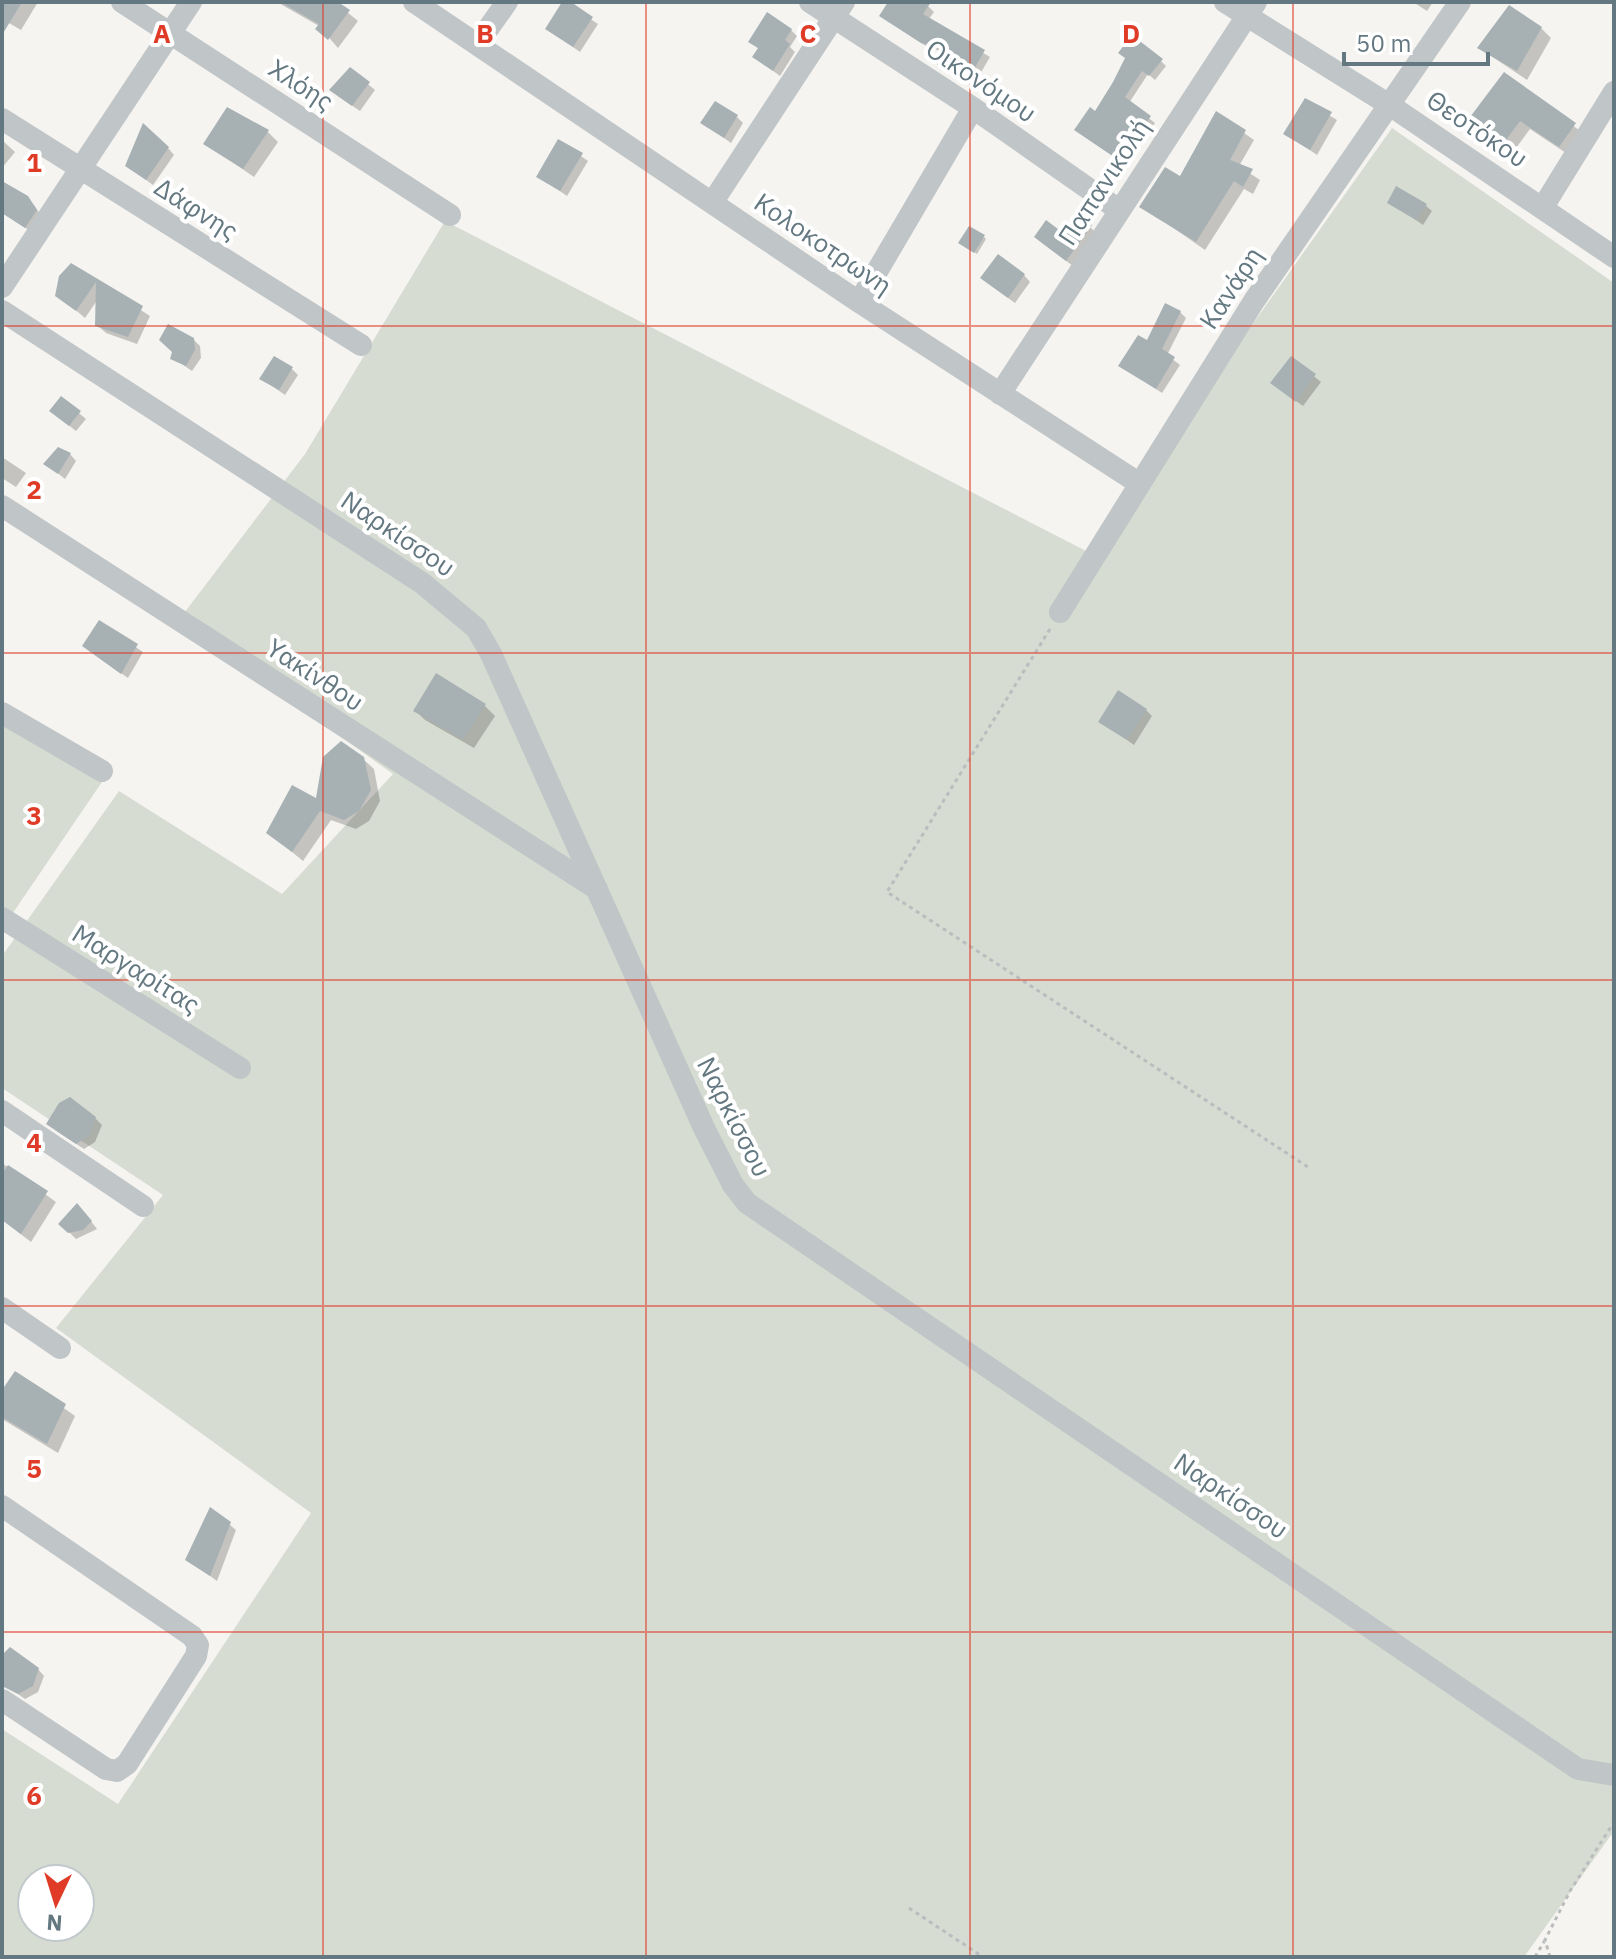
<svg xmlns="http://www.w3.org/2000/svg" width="1616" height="1959" viewBox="0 0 1616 1959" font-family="'IBM Plex Sans',sans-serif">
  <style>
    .green { fill: #d7dcd2; fill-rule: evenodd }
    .shadow { fill: #0003 }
    .building { fill: #a7b1b4 }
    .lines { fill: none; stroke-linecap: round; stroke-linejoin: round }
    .path { stroke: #babdbe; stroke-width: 3; stroke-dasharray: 4 4; stroke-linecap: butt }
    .minor { stroke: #c0c5c7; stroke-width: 22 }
    .grid { fill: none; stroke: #df3b27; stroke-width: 2; stroke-opacity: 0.55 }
    .labels { text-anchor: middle; stroke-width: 8; stroke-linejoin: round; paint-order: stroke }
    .street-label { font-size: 26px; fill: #647881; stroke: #fff }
    .grid-label { font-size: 26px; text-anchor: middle; font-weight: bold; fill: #df3b27; stroke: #fff; stroke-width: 8; stroke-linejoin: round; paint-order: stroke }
  </style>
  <rect width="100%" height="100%" fill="#f5f4f1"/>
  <!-- green -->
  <path class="green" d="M1392,128l222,155v1548l-90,126h-1522v-228l116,75 193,-291 -255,-185 107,-133 -161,-107v-132l117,-165 163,103 111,-120 -215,-153 127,-167 140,-233 645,332zM32,1879h48v48h-48z
    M2,719l102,60 -102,150z"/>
  <!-- shadow -->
  <path class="shadow" d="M2,2h36l-17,28 -19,-11z
    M277,2h58l23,19 -20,27 -19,-22z
    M565,2l33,22 -18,28 -33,-23z
    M890,2h41l-3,4 6,6 -6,8 62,37 -17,29 -38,-24 6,-11 -12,-3 -41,-27z
    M1413,2h20l-6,9z
    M1541,28l10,10 -24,42 -48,-32z
    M791,30l6,6 -7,11 5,5 -15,24 -26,-19 5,-8 -8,-8z
    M1161,61l5,5 -11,14 -7,-6 -19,29 26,20 -29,42 -44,-30 33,-52z
    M350,69l25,21 -15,21 -22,-15z
    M1504,75l79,58 -14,22 -39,-26 -20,27 -43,-31z
    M1306,101l31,19 -20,35 -31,-21z
    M1217,114l37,26 -15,26 21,14 -7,14 -9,-5 -39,61 -63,-44 39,-27z
    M737,117l6,6 -12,20 -28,-20z
    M268,132l10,10 -24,35 -48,-33z
    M2,140l13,12 -13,16z
    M559,141l29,20 -21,35 -29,-20z
    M168,148l6,7 -21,30 -26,-19z
    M2,183l32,22 8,12 -10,15 -30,-19z
    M1390,202l35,3 7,6 -9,14z
    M1076,216l21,17 -24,33 -31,-23 21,-9z
    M984,237l2,2 -9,15 -14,-9z
    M71,265l79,51 -13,28 -31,-11 -9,-8 1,-26 -13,19 -27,-23z
    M1024,275l6,7 -15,21 -26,-19z
    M1180,312l6,6 -19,37 13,10 -18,28 -41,-27z
    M193,339l7,7 1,12 -9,13 -19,-13z
    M1291,358l30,24 -18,24 -24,-17z
    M291,368l7,7 -13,20 -23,-16z
    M62,399l24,20 -10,12 -18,-14z
    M70,454l6,7 -11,18 -19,-15z
    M2,457l24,16 -10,14 -14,-9z
    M100,623l43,29 -15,26 -37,-26z
    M485,706l10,10 -21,32 -49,-28 -10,-10z
    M1146,710l6,6 -18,29 -34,-24z
    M363,759l11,10 6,32 -11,20 -13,8 -25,-9 -28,41 -34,-28 48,-32z
    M95,1118l7,7 -7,17 -11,7 -29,-19z
    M2,1163l54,39 -25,40 -29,-22z
    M84,1212l13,17 -21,10 -15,-15z
    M16,1374l59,42 -17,37 -56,-34v-26z
    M229,1524l7,6 -19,51 -29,-21z
    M2,1657l36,12 6,7 -6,16 -13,7 -23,-16z"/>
  <!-- building -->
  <path class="building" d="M2,2h20l-20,33z
    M280,2h58l12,8 -22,30 -13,-11 4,-5z
    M562,2h9l22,15 -20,30 -28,-18z
    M888,2h43l-8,12 62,36 -18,31 -34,-19 8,-14 -20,-5 -42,-27z
    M1509,5l33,22 -25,44 -40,-23z
    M767,12l25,17 -7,11 5,4 -17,27 -21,-14 6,-9 -10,-6z
    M1132,35l31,24 -14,17 -7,-5 -17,26 26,19 -31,45 -46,-31 16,-23 5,4 18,-29 12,-24 -7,-5z
    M350,67l20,15 -18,24 -23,-16z
    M1504,72l72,51 -17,24 -39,-26 -20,27 -36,-23z
    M1305,98l27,14 -22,38 -27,-16z
    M715,101l23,14 -14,23 -24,-15z
    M227,107l42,23 -26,39 -40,-25z
    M1216,111l30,19 -16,30 23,9 -10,18 -9,-6 -38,61 -57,-35 26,-40 15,9z
    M143,123l26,24 -23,33 -21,-14z
    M558,139l25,14 -23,38 -24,-14z
    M2,181l26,15 9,14 -12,18 -23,-15z
    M1396,186l31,18 -11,16 -29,-17z
    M1076,213l16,12 -26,36 -32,-24 12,-17 16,12z
    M969,226l16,9 -11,18 -16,-10z
    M998,254l27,20 -17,24 -28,-20z
    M71,263l72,43 -15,31 -33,-11 1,-44 -20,29 -21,-15 4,-20z
    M1165,303l16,8 -19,38 13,8 -19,32 -38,-23 20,-31 9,5z
    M168,324l26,14 1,12 -9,16 -16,-7 2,-7 -13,-12z
    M274,356l19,11 -14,23 -20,-11z
    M1291,356l25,18 -20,28 -26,-19z
    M61,396l20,15 -12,15 -20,-15z
    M58,447l13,6 -13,21 -15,-10z
    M99,620l39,24 -17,30 -39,-28z
    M436,673l50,31 -23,35 -50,-28z
    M1118,690l29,19 -20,31 -29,-18z
    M341,741l23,16 7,33 -12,21 -15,9 -24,-9 -28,41 -26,-19 26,-48 24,13 7,-41z
    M70,1097l26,20 -7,19 -13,8 -30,-20 13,-21z
    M8,1165l40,26 -27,43 -19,-14v-46z
    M77,1203l15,18 -9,9 -15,3 -10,-9z
    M15,1371l51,33 -19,40 -45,-27v-27z
    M210,1507l21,15 -21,54 -25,-16z
    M10,1647l29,21 -6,18 -15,8 -16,-8v-31z"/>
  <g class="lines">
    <!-- path -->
    <path class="path" d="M1050,629l-163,263 424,277
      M909,1908l74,49
      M1535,1957l10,-17
      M1550,1957l-5,-17 25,-49 44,-69"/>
    <!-- minor -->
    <path class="minor" d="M122,2l328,213
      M414,2l445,300 281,182
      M810,2l163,106 146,102
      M1225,2l166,104 223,151
      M478,43l29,-41
      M2,119l359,226
      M712,203l132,-201
      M1543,207l71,-115
      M2,287l189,-285
      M859,302l114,-194
      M2,311l420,272 54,45 15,26 213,474 29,57 14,18 831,566 36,6
      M1000,394l256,-392
      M2,506l595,383
      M1060,612l194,-311 206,-299
      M2,713l100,58
      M2,918l238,150
      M2,1111l141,95
      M2,1308l58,40
      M2,1506l190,130 6,9 -2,11 -69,108 -10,7 -11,-2 -104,-69"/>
  </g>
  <!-- grid -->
  <path class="grid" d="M323,2v1955M646,2v1955M970,2v1955M1293,2v1955M2,326h1612M2,653h1612M2,980h1612M2,1306h1612M2,1632h1612"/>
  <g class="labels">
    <!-- street labels -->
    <g class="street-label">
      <text transform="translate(981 81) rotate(34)" y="9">Οικονόμου</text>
      <text transform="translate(301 85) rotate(33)" y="9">Χλόης</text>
      <text transform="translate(1477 129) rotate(34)" y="9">Θεοτόκου</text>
      <text transform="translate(1104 182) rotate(-57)" y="9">Παπανικολή</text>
      <text transform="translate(196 209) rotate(32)" y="9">Δάφνης</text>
      <text transform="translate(823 244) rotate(34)" y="9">Κολοκοτρωνη</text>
      <text transform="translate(1231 288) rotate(-57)" y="9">Κανάρη</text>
      <text transform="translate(398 534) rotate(34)" y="9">Ναρκίσσου</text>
      <text transform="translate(315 675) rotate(33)" y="9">Υακίνθου</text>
      <text transform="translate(136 969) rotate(32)" y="9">Μαργαρίτας</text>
      <text transform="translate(734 1117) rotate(63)" y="9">Ναρκίσσου</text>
      <text transform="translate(1231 1496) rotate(34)" y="9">Ναρκίσσου</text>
    </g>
  </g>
  <g class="grid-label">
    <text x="162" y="43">A</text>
    <text x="485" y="43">B</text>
    <text x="808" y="43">C</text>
    <text x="1131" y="43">D</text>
    <text x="34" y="172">1</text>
    <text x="34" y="499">2</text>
    <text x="34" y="825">3</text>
    <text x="34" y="1152">4</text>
    <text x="34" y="1478">5</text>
    <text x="34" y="1805">6</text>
  </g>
  <!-- border -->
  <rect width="1616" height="1959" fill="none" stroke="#647881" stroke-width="8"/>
  <!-- north arrow -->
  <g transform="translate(56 1903) rotate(184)"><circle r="38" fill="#ffffff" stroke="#c1c9cd" stroke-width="2"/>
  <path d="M0-6L14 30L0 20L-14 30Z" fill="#df3b27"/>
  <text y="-12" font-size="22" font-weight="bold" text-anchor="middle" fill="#647881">N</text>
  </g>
  <!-- scale -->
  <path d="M1344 52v12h144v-12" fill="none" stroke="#647881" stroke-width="4"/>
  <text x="1356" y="52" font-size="24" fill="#647881" stroke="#ffffff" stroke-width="6" paint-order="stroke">50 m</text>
</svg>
